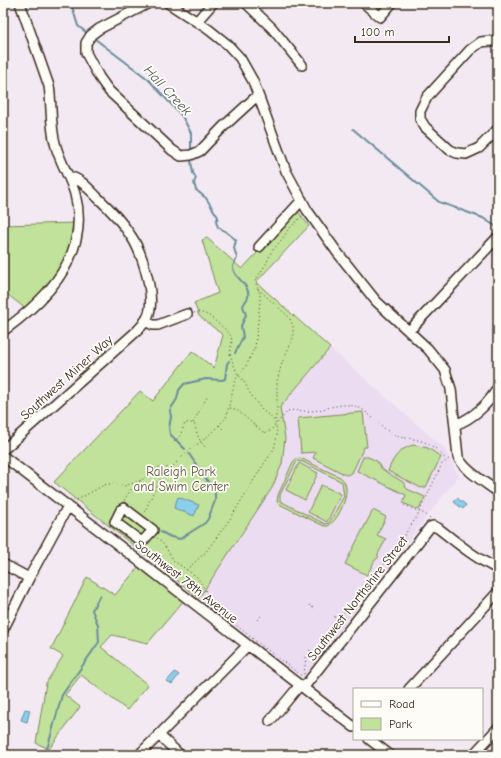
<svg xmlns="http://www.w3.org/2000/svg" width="501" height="758" viewBox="0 0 501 758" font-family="'Comic Neue',sans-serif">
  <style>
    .built { fill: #ecdcf1 }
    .green { fill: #c1e29b; stroke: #7e865c; fill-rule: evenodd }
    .water { fill: #8bcfed; stroke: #6b8d9a }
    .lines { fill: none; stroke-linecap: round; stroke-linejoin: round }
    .stream { stroke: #6b8d9a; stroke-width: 2 }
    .minor-casing { stroke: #3b2a1e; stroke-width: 12 }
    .path { stroke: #3b2a1e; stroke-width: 1; stroke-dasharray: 1 3; stroke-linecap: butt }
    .minor { stroke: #fdfcf7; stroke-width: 9 }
    .labels { text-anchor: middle; stroke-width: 3.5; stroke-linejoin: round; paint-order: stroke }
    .street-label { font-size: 13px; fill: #3b2a1e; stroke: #fdfcf7 }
    .park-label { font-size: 13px; fill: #5c583d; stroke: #fdfcf7 }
    .water-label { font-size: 14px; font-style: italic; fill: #535c5c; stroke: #fdfcf7 }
  </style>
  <rect width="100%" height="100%" fill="#f3e9f3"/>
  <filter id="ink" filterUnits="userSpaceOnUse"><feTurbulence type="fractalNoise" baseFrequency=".025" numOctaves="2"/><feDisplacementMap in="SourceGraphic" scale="8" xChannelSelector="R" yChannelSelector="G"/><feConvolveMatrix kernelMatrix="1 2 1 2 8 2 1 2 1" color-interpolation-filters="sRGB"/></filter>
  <g filter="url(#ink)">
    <!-- built -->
    <path class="built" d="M330,348l115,101 8,17 6,9 -156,203 -104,-80 73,-110 10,-24 3,-26 -5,-31z"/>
    <!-- green -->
    <path class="green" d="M297,210l12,16 -53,56 74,66 -50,59 5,31 -3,26 -10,24 -73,110 -145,-116 86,-91 13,10 39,-50 22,17 9,-33 -24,-19 -5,-13 24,-10 -16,-53 5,-2 35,31z
      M73,223l-4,29 -13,27 -30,30 -23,-18v-66z
      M363,412l4,35h-3l-12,26 -6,2 -33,-17 3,-6 -15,1 -3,-35z
      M413,445l15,3 13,9 -15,30 -5,1 -33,-17c5,-13 11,-22 25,-26z
      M363,457h5l9,4 3,6 6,5 17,10 4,7 18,8 -6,13 -16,-7 3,-8 -49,-24z
      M300,458l40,19c15,10 -1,43 -12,49h-4l-45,-22 -2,-2 1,-7 15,-33 3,-3zM298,461l5,1 39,20 2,14 -15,27 -4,1 -45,-23v-6l16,-32z
      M299,463l19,10 -13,27 -19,-10z
      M321,485l20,9 -14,28 -19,-10z
      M373,510l13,7 -9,18 9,4 -8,15v4l-3,2 -8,15 -22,-11z
      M140,565l45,34 -37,44 -36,-8 -11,12 47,38 -21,25 -46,-35 -16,20 15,12 -31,42 -13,-6 10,-60 17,-27 -12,-7 36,-72 28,18z"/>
    <!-- water -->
    <path class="water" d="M178,497l21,8 -5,11 -20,-8z
      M457,498l9,7 -3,4 -9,-7z
      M175,672l4,3 -7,9 -5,-3z
      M25,709l5,1 -3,12 -6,-2z"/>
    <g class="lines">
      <!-- stream -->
      <path class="stream" d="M71,3l7,23 9,7
        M95,39l53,40 34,37 9,17v17
        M353,129l86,73 44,16 15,10
        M191,161l2,12 3,5 -2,5 2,7 10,8 12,19 -2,5 2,5 7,4 11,9 -2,8 3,10c-1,3 -4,6 -4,9 -1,10 18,17 15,30 -1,3 -4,6 -5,9l3,9 -5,11 2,11 -8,16
        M185,449l-15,-15 -1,-6 2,-11 -1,-7 7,-11 2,-9 5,-6 22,-5 16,1 3,-1 2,-15 2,-3
        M161,532l10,5 9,2 25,-16 3,-4 7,-18v-9l-26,-38
        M41,755l7,-9 14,-51 37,-53 -1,-17 -6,-15 8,-15"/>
      <defs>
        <path id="minor" d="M149,3l-50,26 -8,6 -5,8v10l13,24 10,14 63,59 9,6 10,-1 9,-4 23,-24 35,-32
          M168,3l40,26 20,16 12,13 13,23 33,90 21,39 30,42 39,49 52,48 17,21 6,19 7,68c8,15 27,25 40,35
          M246,3l26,25 30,37
          M364,3l16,14 12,-14
          M197,21l16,-18
          M498,42l-9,-1 -8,1 -11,8 -43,47 -7,14v8l5,8 25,23 7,3 9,1 13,-6 19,-19
          M259,247l43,-47
          M145,321l8,4h5l29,-11
          M3,331c45,-32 88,-77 72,-137 -5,-18 -16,-33 -20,-51 -5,-18 -3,-38 -6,-57l-29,-83
          M409,331l89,-94
          M455,425c18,-7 34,-21 43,-38
          M3,450l135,-120c6,-6 11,-13 12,-21 3,-20 -8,-57 -19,-73 -9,-14 -22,-28 -34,-39 -10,-10 -16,-18 -29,-21
          M3,456l351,271
          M124,508l29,22 -11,12 -27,-20 6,-12z
          M3,564l26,14
          M3,630l26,-52 39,-72
          M304,687l126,-160 3,-1 5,2c19,15 37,30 60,41
          M409,689l89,-97
          M270,721l30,-36
          M159,735l21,20
          M369,739l21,16
          M139,755l109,-110
          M473,755l25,-27"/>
      </defs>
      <!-- minor casing -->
      <use href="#minor" class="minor-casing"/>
      <!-- path -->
      <path class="path" d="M258,289l31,28 4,9v12l-11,25 -5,18v28l-2,13
        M230,408l8,3 26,22 6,-2 18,-20c8,-2 16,1 24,0 18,-2 34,-12 51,-1 12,8 21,21 34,26 5,2 11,2 16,3 13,2 25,9 33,21
        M193,423l14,-26
        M219,425l5,5
        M174,442l6,-6 5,-13h6l4,2c2,11 4,15 11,23
        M73,500h4l27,-15 11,-2 10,3 17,-6
        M124,500l8,-12 23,-19 4,-2 12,1 16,-16 20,-15 19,-19 8,-33 2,-6 10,-13 9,-19 5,-45v-8l-5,-13 11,-17 6,-13 10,-12 6,-9 14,-14
        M404,505l21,9 5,4
        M144,512l1,-1 13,-29 13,-14
        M157,538l7,7 10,16 23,16 13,21 8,8 6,9 23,19
        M186,570l19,-17 25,-34 30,-49 14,-21 3,-13 -1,-12 -4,-6 -10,-8 -13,-18 -4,-9 -8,-10 -7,-18 2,-14 -1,-5 -6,-7 -17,-14 -9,-3 -5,1
        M309,605l6,4
        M334,617l5,1
        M258,620l3,-4
        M249,636l53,40
        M310,651v-4
        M304,674l2,-17 4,-5h3l7,-4 24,-36 10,-9 48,-62 6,-12 9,-12 25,-53 8,-6"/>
      <!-- minor -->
      <use href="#minor" class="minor"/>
    </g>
  </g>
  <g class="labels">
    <!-- street labels -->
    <g class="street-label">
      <text transform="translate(66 377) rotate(-42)" y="5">Southwest Miner Way</text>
      <text transform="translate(187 581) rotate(38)" y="5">Southwest 78th Avenue</text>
      <text transform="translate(357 598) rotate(-52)" y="5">Southwest Northshire Street</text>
    </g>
    <!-- park labels -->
    <g class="park-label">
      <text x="181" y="476">Raleigh Park<tspan x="181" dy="15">and Swim Center</tspan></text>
    </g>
    <!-- water labels -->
    <g class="water-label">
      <text transform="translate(168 90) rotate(47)" y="5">Hall Creek</text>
    </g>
  </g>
  <!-- margin -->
  <rect width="501" height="758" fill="none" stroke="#fdfcf7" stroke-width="16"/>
  <rect x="8" y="8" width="485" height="742" fill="none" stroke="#3b2a1e" stroke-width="1.5" filter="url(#ink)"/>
  <!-- legend -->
  <rect x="353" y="688" width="130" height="52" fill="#fdfcf7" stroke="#afa8a0"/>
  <rect x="361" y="701" width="20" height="6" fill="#fdfcf7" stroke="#afa8a0"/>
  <text x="389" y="708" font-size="12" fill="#3b2a1e">Road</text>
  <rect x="361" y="718" width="20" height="12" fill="#c1e29b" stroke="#afa8a0"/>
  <text x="389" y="728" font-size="12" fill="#3b2a1e">Park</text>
  <!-- scale -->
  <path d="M355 36v6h94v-6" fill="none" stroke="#3b2a1e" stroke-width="2"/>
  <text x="361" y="36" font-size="12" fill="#3b2a1e" stroke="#fdfcf7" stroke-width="3" paint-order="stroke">100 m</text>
</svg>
